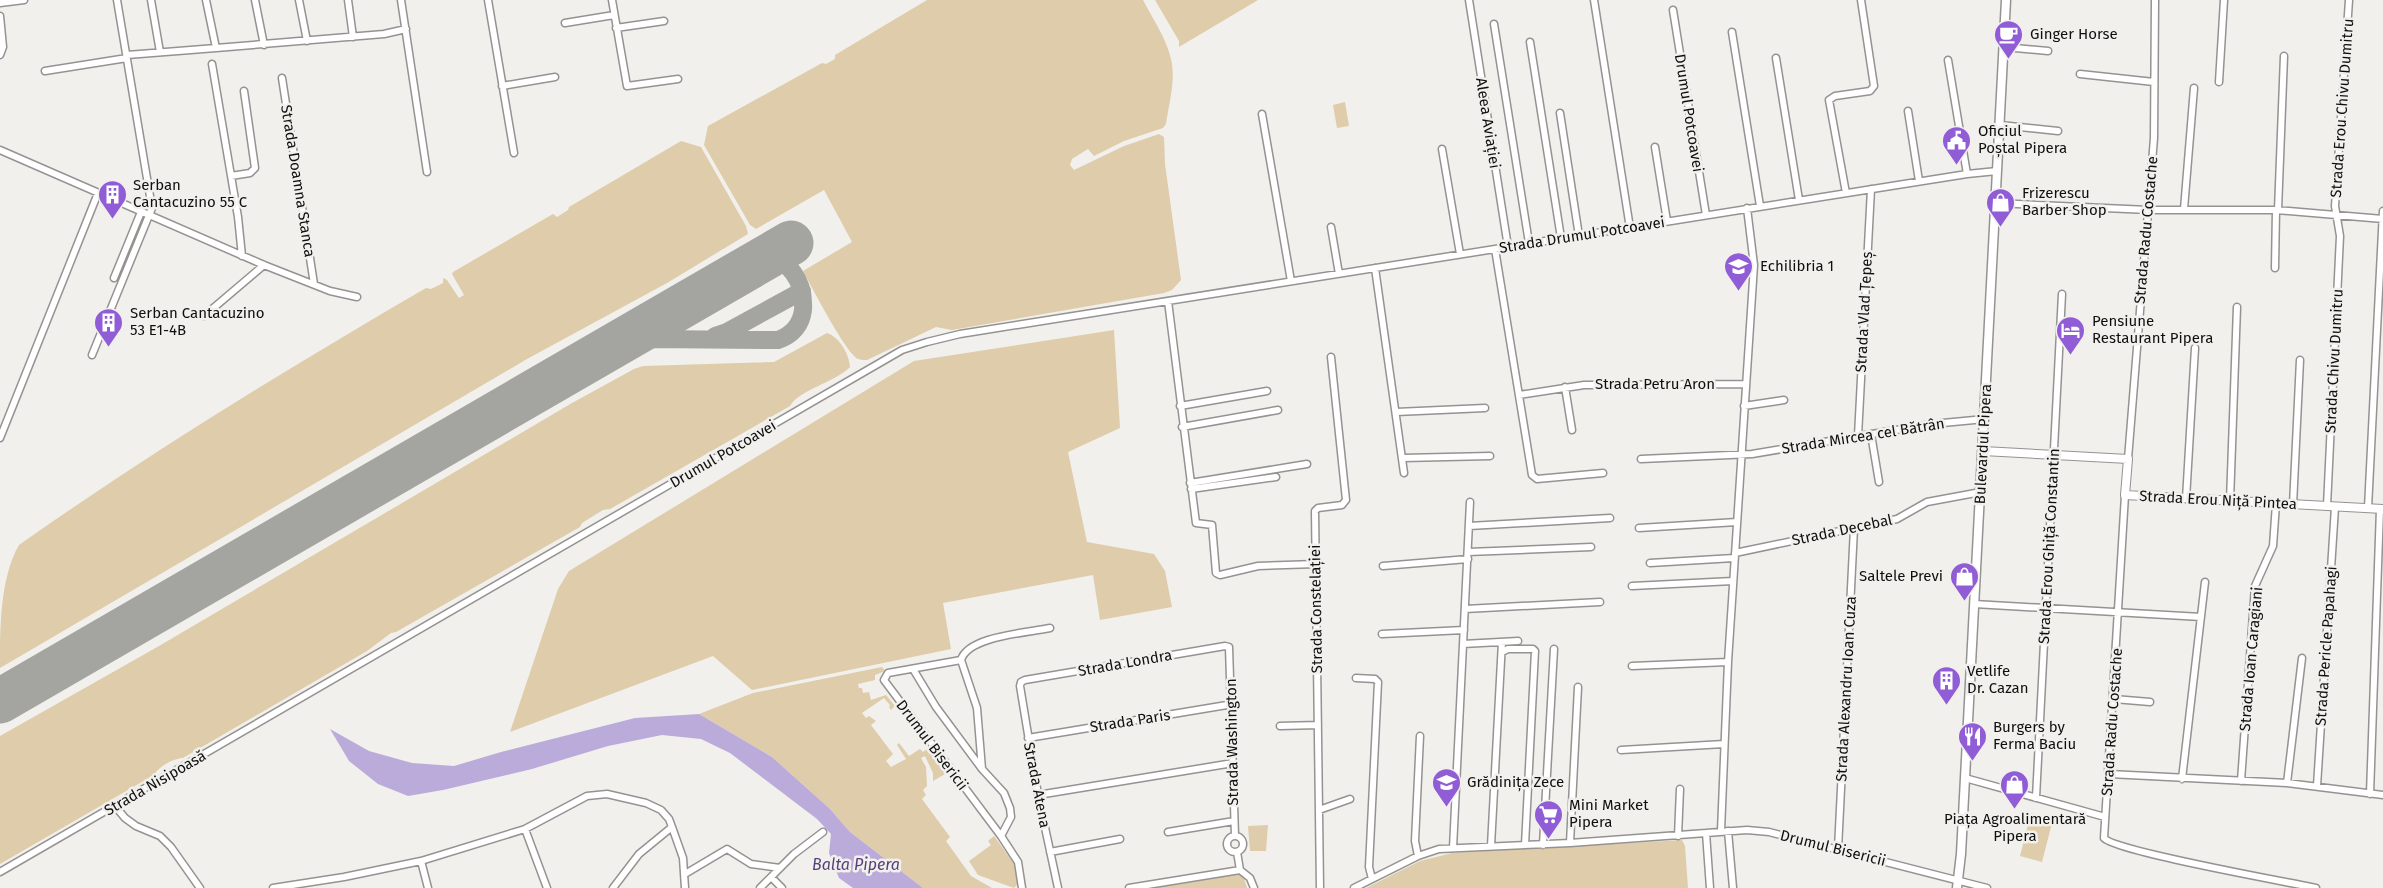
<svg xmlns="http://www.w3.org/2000/svg" width="2383" height="888" viewBox="0 0 2383 888" font-family="'Fira Sans',sans-serif">
  <style>
    .green { fill: #dfccaa }
    .water { fill: #bbabdb }
    .lines { fill: none; stroke-linecap: round; stroke-linejoin: round }
    .taxiway { stroke: #a4a4a1; stroke-width: 18 }
    .runway { stroke: #a4a4a1; stroke-width: 45 }
    .minor-casing { stroke: #959391; stroke-width: 9 }
    .tertiary-casing { stroke: #959391; stroke-width: 10 }
    .secondary-casing { stroke: #959391; stroke-width: 11 }
    .minor { stroke: #fff; stroke-width: 6 }
    .tertiary { stroke: #fff; stroke-width: 8 }
    .secondary { stroke: #fff; stroke-width: 8 }
    .labels { text-anchor: middle; stroke-width: 5; stroke-linejoin: round; paint-order: stroke }
    .poi-label { font-size: 15px; fill: #0f0f0e; stroke: #f1f0ed; text-anchor: start }
    .street-label { font-size: 15px; fill: #0f0f0e; stroke: #f1f0ed }
    .water-label { font-size: 16px; font-style: italic; fill: #573f7c; stroke: #f1f0ed }
  </style>
  <rect width="100%" height="100%" fill="#f1f0ed"/>
  <!-- green -->
  <path class="green" d="M927,0h216c10,19 23,38 28,59 5,21 -2,44 -5,65l-3,4 -39,13 -30,15 -6,-7 -16,10 -2,6 4,5 50,-24 35,-12 5,3 1,27 16,116 -9,10 -8,3 -212,37 -16,-3 -69,33c-4,0 -6,0 -9,-1 -13,-7 -46,-72 -55,-88l49,-29 -28,-52 -68,39 -6,-4 -46,-80 4,-19 114,-63 4,1 9,-5v-4z
    M1155,0h103l-79,47v-6z
    M1345,102l4,24 -12,2 -4,-23z
    M681,141l20,6 45,79 2,8 -81,49 -140,76 -527,309c0,-41 0,-90 19,-123 132,-93 268,-176 407,-257l5,1 12,-6v-5l4,2 12,18 5,-3 -12,-21 1,-2 100,-58 4,3 11,-7 1,-3z
    M1114,330l6,98 -52,24 19,90 67,12 11,17 7,36 -72,13 -7,-45 -150,28 8,46 -199,41 -39,-34 -203,76 48,-143 11,-18 345,-210z
    M827,333c12,4 22,20 23,34 -16,16 -50,22 -60,39l-180,103 -7,1 -21,13 -2,4 -184,105 -5,1 -24,18 -184,107c-9,0 -25,9 -29,17l-154,89v-128l159,-90 413,-243 62,-34 9,-3 131,-4z
    M882,667l3,4 -10,4v5l-17,4 1,4h3l1,5 6,-1 2,8 15,-5 9,11 -4,4 -2,-3 1,-2 -6,-7 -22,15 4,5 3,-2 7,5 -5,4 22,29 -7,7 5,6 15,-8 -9,-14 2,-2 10,13 11,-7 3,3 5,-4 19,25 -14,8v-8l-8,-17 -4,2 5,9 1,19 -4,4 3,5 -4,4 28,38 -4,4 25,35 21,12h-69l-73,-56 -20,-23 -58,-52 -73,-43 54,-21z
    M2031,813l22,6 -11,43 -22,-6z
    M1268,825l-2,26h-16l-2,-25z
    M994,836l21,29 4,18 -5,5 -36,-13 -9,-14 22,-16 -3,-4z
    M1682,840l3,6 3,42h-322l54,-27 32,-8z
    M1242,872l5,16h-103z"/>
  <!-- water -->
  <path class="water" d="M699,714l73,43 58,52 20,23 73,56h-70l-14,-10 -10,-25 2,-19 -14,-15 -87,-66 -29,-14 -39,-4 -54,11 -76,23 -89,21 -35,6 -30,-12 -29,-23 -19,-32 39,22 43,12 42,3 47,-14 134,-34z"/>
  <g class="lines">
    <!-- taxiway -->
    <path class="taxiway" d="M715,336l12,-4 75,-41
      M611,347l38,-8 129,1c14,-5 23,-15 25,-30 4,-63 -72,-76 -96,-18"/>
    <!-- runway -->
    <path class="runway" d="M0,701l791,-458"/>
    <defs>
      <path id="minor" d="M151,0l9,52
        M206,0l10,48 168,-14 22,-5
        M255,0l9,45
        M299,0l8,41
        M348,0l5,37
        M401,0l26,172
        M488,0l26,153
        M612,0l15,86 51,-7
        M1469,0l39,247
        M1594,0l36,228
        M0,3l24,-3
        M1673,10l33,205
        M0,16l3,31 -3,8
        M565,23l49,-8
        M1494,24l35,219
        M616,28l48,-7
        M1732,32l28,174
        M1530,42l31,196
        M2004,47l44,4
        M127,55l89,-7
        M1776,58l23,142
        M1948,60l19,114
        M212,64l26,153 4,39
        M45,71l82,-13
        M2080,74l74,8
        M282,78l32,206
        M2219,82l5,-82
        M502,86l53,-9
        M1908,111l11,70
        M1560,113l19,123
        M1262,114l29,167
        M2000,125l58,6
        M1655,147l12,74
        M1442,149l18,105
        M0,150l264,115 66,26 27,6
        M231,176l19,-3 5,-5 -11,-77
        M1846,193l-17,-93 6,-4 35,-5 4,-5 -13,-86
        M1996,203l153,7h127l107,9
        M2184,209l10,-121
        M2278,210l6,-154
        M1331,227l8,47
        M1495,249l37,226 5,4 66,-6
        M1375,268l29,205
        M2275,268l1,-58
        M114,278l27,-66
        M1168,301l28,222 16,2 4,48 4,2 38,-9 58,-2
        M204,316l60,-51
        M92,355l60,-147 -35,-208
        M1565,387l7,43
        M1519,395l65,-10 162,-1
        M1180,406l87,-15
        M1744,406l40,-6
        M1396,412l89,-4
        M1182,427l96,-17
        M1871,434l8,48
        M1858,436l13,-247
        M0,438l98,-245
        M1403,458l87,-2
        M1641,459l111,-5 180,-30 53,-5
        M2128,459l26,-321 1,-138
        M1190,483l117,-19
        M1191,489l85,-12
        M2125,495l-21,343c10,13 184,44 212,50
        M2186,499l9,-151
        M2230,501l7,-194
        M2293,505l7,-145
        M2327,506l13,-270 -5,-30 14,-206
        M2368,508l15,-297
        M1469,526l141,-8
        M1639,528l98,-6
        M1468,552l123,-5
        M1735,553l162,-34 30,-17 54,-10
        M1650,563l84,-5
        M1383,566l85,-7
        M1632,586l101,-5
        M1974,604l227,13
        M1465,609l135,-7
        M1382,634l82,-4
        M1463,644l55,-3
        M1502,652l6,-3h25l2,2 -10,194
        M961,660l-73,13 -4,7 117,156
        M961,660l16,48 5,61 22,24 6,15 1,9 -10,19 17,26 4,26
        M961,660c7,-24 66,-27 89,-32
        M1632,666l96,-4
        M913,669l23,38 46,62
        M1356,678l19,1 3,3 -9,185 3,12
        M2114,699l36,3
        M1280,726l38,-1
        M1028,738l205,-34
        M1621,750l103,-6
        M2109,774l178,9 96,12
        M1965,778l140,39
        M2182,779l23,-197
        M2241,781l14,-195 18,-40 3,-42
        M2287,783l15,-125
        M2317,786l18,-279
        M2370,794l10,-285
        M1038,795l195,-32
        M2036,798l26,-504
        M115,806l10,12 11,8 24,10 11,11 29,41
        M1319,810l31,-11
        M672,827l11,31 2,30
        M525,829l22,59
        M1721,831l7,-169 26,-397 -7,-57
        M1728,831l5,57
        M1168,832l66,-11
        M1706,833l4,55
        M1678,836l2,-47
        M1227 844a8 8 0 1 1 16 0a8 8 0 1 1-16 0Z
        M1570,843l8,-156
        M1543,845l11,-196
        M1491,846l11,-204
        M1453,848l17,-346
        M1838,849l16,-321
        M1050,852l70,-13
        M1237,852l3,18
        M1418,856l-3,-15 5,-105
        M421,861l7,27
        M0,872l902,-522 25,-8 33,-8 1007,-160 30,-3
        M685,874l42,-25 24,15 29,4
        M771,877l11,11
        M273,888l71,-11 77,-16 104,-32 62,-33 20,-2 39,9 15,7 8,9 3,8 -33,27 -26,34
        M760,888l34,-34 29,-22
        M1058,888l-20,-93 -18,-109 1,-4 4,-2 200,-34 4,1 6,189
        M1129,888l111,-18 10,8 4,10
        M1320,888l-5,-377 3,-3 24,-3 4,-5 -15,-143
        M1354,888l64,-32 21,-7 131,-6 177,-13 22,2 218,56"/>
      <path id="tertiary" d="M1983,451l145,8 -3,36 258,14"/>
      <path id="secondary" d="M1957,888l4,-34 45,-854"/>
    </defs>
    <!-- minor casing -->
    <use href="#minor" class="minor-casing"/>
    <!-- tertiary casing -->
    <use href="#tertiary" class="tertiary-casing"/>
    <!-- secondary casing -->
    <use href="#secondary" class="secondary-casing"/>
    <!-- minor -->
    <use href="#minor" class="minor"/>
    <!-- tertiary -->
    <use href="#tertiary" class="tertiary"/>
    <!-- secondary -->
    <use href="#secondary" class="secondary"/>
  </g>
  <!-- icons -->
  <defs>
    <symbol id="cafe-pin" viewBox="-11 -11 22 30"><path d="M0 17L-7.5 6A9.5 9.5 0 1 1 7.5 6Z" fill="#905dd6" stroke="#f1f0ed"/><path d="M-5.5-4.5H6V0H3Q3 3.5 0 3.5H-2.5Q-5.5 3.5-5.5 0ZM3-3.2v2h1.7v-2ZM-6 4.5H4V6H-6Z" fill="#fff"/></symbol>
    <symbol id="civic-pin" viewBox="-11 -11 22 30"><path d="M0 17L-7.5 6A9.5 9.5 0 1 1 7.5 6Z" fill="#905dd6" stroke="#f1f0ed"/><path d="M-.6-6.5H3V-4.5H.6V-3L4-1V1h2V6H-6V1h2V-1L-.6-3ZM-1.2 2.5V6h2.4V2.5Z" fill="#fff"/></symbol>
    <symbol id="building-pin" viewBox="-11 -11 22 30"><path d="M0 17L-7.5 6A9.5 9.5 0 1 1 7.5 6Z" fill="#905dd6" stroke="#f1f0ed"/><path d="M-4-6H4V6H1V3H-1V6H-4ZM-2.5-4.3h1.7v1.8h-1.7ZM.8-4.3h1.7v1.8H.8ZM-2.5-1h1.7V.8h-1.7ZM.8-1h1.7V.8H.8Z" fill="#fff"/></symbol>
    <symbol id="shop-pin" viewBox="-11 -11 22 30"><path d="M0 17L-7.5 6A9.5 9.5 0 1 1 7.5 6Z" fill="#905dd6" stroke="#f1f0ed"/><path d="M-5-2.5h2.3a2.7 3.5 0 0 1 5.4 0H5L5.5 6h-11ZM-1.5-2.5h3a1.5 2.3 0 0 0-3 0Z" fill="#fff"/></symbol>
    <symbol id="school-pin" viewBox="-11 -11 22 30"><path d="M0 17L-7.5 6A9.5 9.5 0 1 1 7.5 6Z" fill="#905dd6" stroke="#f1f0ed"/><path d="M0-5L7-2L0 1L-7-2ZM-4 1L0 2.5L4 1V4Q0 6-4 4Z" fill="#fff"/></symbol>
    <symbol id="hotel-pin" viewBox="-11 -11 22 30"><path d="M0 17L-7.5 6A9.5 9.5 0 1 1 7.5 6Z" fill="#905dd6" stroke="#f1f0ed"/><path d="M-6-4.5h1.5V1H6V5H4.5V3h-9V5H-6ZM-4 0a1.8 1.8 0 1 1 3.6 0ZM.5 0V-2.5h3Q6-2.5 6 0Z" fill="#fff"/></symbol>
    <symbol id="restaurant-pin" viewBox="-11 -11 22 30"><path d="M0 17L-7.5 6A9.5 9.5 0 1 1 7.5 6Z" fill="#905dd6" stroke="#f1f0ed"/><path d="M-5-6h1v4h1v-4h1v4h1v-4h1v5L-1.5 .5V6h-2V.5L-5-1ZM5-6V6H3V1.5H1.5Q1.5-4 5-6Z" fill="#fff"/></symbol>
    <symbol id="supermarket-pin" viewBox="-11 -11 22 30"><path d="M0 17L-7.5 6A9.5 9.5 0 1 1 7.5 6Z" fill="#905dd6" stroke="#f1f0ed"/><path d="M-6-5.5h2.5l.6 2H6L4.5 2H-2.5L-4.4-4H-6ZM-1.5 3.2a1.3 1.3 0 1 0 .1 0ZM3 3.2a1.3 1.3 0 1 0 .1 0Z" fill="#fff"/></symbol>
  </defs>
  <g fill-rule="evenodd">
    <use href="#cafe-pin" x="1992" y="18" width="33" height="45"/>
    <use href="#civic-pin" x="1940" y="124" width="33" height="45"/>
    <use href="#building-pin" x="96" y="178" width="33" height="45"/>
    <use href="#shop-pin" x="1984" y="186" width="33" height="45"/>
    <use href="#school-pin" x="1722" y="250" width="33" height="45"/>
    <use href="#building-pin" x="92" y="306" width="33" height="45"/>
    <use href="#hotel-pin" x="2054" y="314" width="33" height="45"/>
    <use href="#shop-pin" x="1948" y="560" width="33" height="45"/>
    <use href="#building-pin" x="1930" y="664" width="33" height="45"/>
    <use href="#restaurant-pin" x="1956" y="720" width="33" height="45"/>
    <use href="#school-pin" x="1430" y="766" width="33" height="45"/>
    <use href="#shop-pin" x="1998" y="768" width="33" height="45"/>
    <use href="#supermarket-pin" x="1532" y="798" width="33" height="45"/>
  </g>
  <g class="labels">
    <!-- poi labels -->
    <g class="poi-label">
      <text x="2030" y="39">Ginger Horse</text>
      <text x="1978" y="136">Oficiul<tspan x="1978" dy="17">Poștal Pipera</tspan></text>
      <text x="133" y="190">Serban<tspan x="133" dy="17">Cantacuzino 55 C</tspan></text>
      <text x="2022" y="198">Frizerescu<tspan x="2022" dy="17">Barber Shop</tspan></text>
      <text x="1760" y="271">Echilibria 1</text>
      <text x="130" y="318">Serban Cantacuzino<tspan x="130" dy="17">53 E1-4B</tspan></text>
      <text x="2092" y="326">Pensiune<tspan x="2092" dy="17">Restaurant Pipera</tspan></text>
      <text x="1943" y="581" text-anchor="end">Saltele Previ</text>
      <text x="1967" y="676">Vetlife<tspan x="1967" dy="17">Dr. Cazan</tspan></text>
      <text x="1993" y="732">Burgers by<tspan x="1993" dy="17">Ferma Baciu</tspan></text>
      <text x="1467" y="787">Grădinița Zece</text>
      <text x="1569" y="810">Mini Market<tspan x="1569" dy="17">Pipera</tspan></text>
      <text x="2015" y="824" text-anchor="middle">Piața Agroalimentară<tspan x="2015" dy="17">Pipera</tspan></text>
    </g>
    <!-- street labels -->
    <g class="street-label">
      <text transform="translate(2342 108) rotate(-86)" y="5">Strada Erou Chivu Dumitru</text>
      <text transform="translate(1689 113) rotate(81)" y="5">Drumul Potcoavei</text>
      <text transform="translate(1488 123) rotate(81)" y="5">Aleea Aviației</text>
      <text transform="translate(298 181) rotate(81)" y="5">Strada Doamna Stanca</text>
      <text transform="translate(2146 230) rotate(-85)" y="5">Strada Radu Costache</text>
      <text transform="translate(1582 235) rotate(-9)" y="5">Strada Drumul Potcoavei</text>
      <text transform="translate(1864 312) rotate(-87)" y="5">Strada Vlad Țepeș</text>
      <text transform="translate(2334 361) rotate(-87)" y="5">Strada Chivu Dumitru</text>
      <text x="1655" y="389">Strada Petru Aron</text>
      <text transform="translate(1863 436) rotate(-9)" y="5">Strada Mircea cel Bătrân</text>
      <text transform="translate(1983 444) rotate(-87)" y="5">Bulevardul Pipera</text>
      <text transform="translate(723 454) rotate(-30)" y="5">Drumul Potcoavei</text>
      <text transform="translate(2218 500) rotate(3)" y="5">Strada Erou Niță Pintea</text>
      <text transform="translate(1842 530) rotate(-12)" y="5">Strada Decebal</text>
      <text transform="translate(2049 546) rotate(-87)" y="5">Strada Erou Ghiță Constantin</text>
      <text transform="translate(1316 609) rotate(-91)" y="5">Strada Constelației</text>
      <text transform="translate(2326 646) rotate(-86)" y="5">Strada Pericle Papahagi</text>
      <text transform="translate(2251 659) rotate(-85)" y="5">Strada Ioan Caragiani</text>
      <text transform="translate(1125 663) rotate(-10)" y="5">Strada Londra</text>
      <text transform="translate(1846 689) rotate(-87)" y="5">Strada Alexandru Ioan Cuza</text>
      <text transform="translate(1130 721) rotate(-9)" y="5">Strada Paris</text>
      <text transform="translate(2112 722) rotate(-86)" y="5">Strada Radu Costache</text>
      <text transform="translate(1232 742) rotate(-91)" y="5">Strada Washington</text>
      <text transform="translate(932 745) rotate(53)" y="5">Drumul Bisericii</text>
      <text transform="translate(155 783) rotate(-30)" y="5">Strada Nisipoasă</text>
      <text transform="translate(1037 785) rotate(79)" y="5">Strada Atena</text>
      <text transform="translate(1833 848) rotate(14)" y="5">Drumul Bisericii</text>
    </g>
    <!-- water labels -->
    <g class="water-label">
      <text x="856" y="870">Balta Pipera</text>
    </g>
  </g>
</svg>
